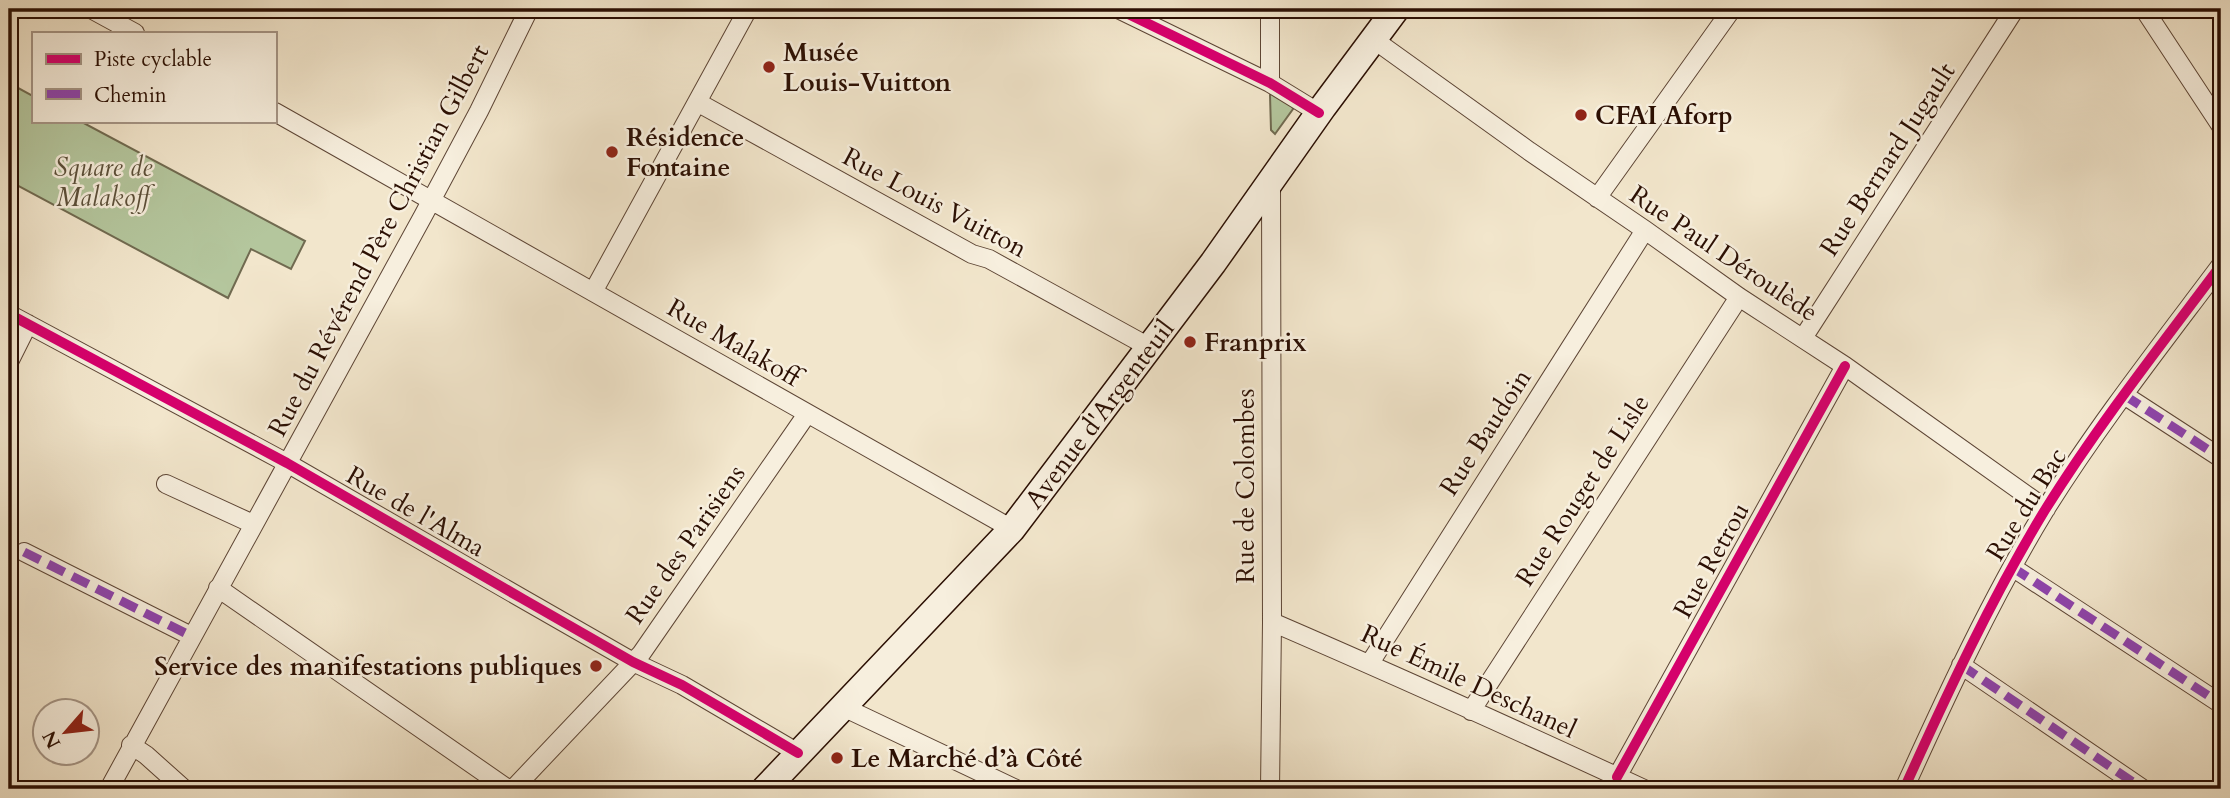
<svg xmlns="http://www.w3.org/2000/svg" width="2230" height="798" viewBox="0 0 2230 798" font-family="Cardo,serif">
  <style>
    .green { fill: #b4c69d; stroke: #706a50; stroke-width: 2 }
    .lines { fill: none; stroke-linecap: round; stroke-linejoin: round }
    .street-casing { stroke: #5d4535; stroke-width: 20 }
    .secondary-casing { stroke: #2b0f03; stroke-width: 29 }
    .street { stroke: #f7efde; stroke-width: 18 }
    .secondary { stroke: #f7efde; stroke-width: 26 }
    .quiet { stroke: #8e44ad; stroke-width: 9; stroke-dasharray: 18 9; stroke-linecap: butt }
    .cycleway-casing { stroke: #f7efde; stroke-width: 15 }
    .cycleway { stroke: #d6006c; stroke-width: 10 }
    .poi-dot { fill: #8f2418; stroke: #f7efde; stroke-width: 2.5 }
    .labels { text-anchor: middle; stroke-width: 5; stroke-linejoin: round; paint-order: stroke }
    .poi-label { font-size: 26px; font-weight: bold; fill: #2b0f03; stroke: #f7efde; text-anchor: start }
    .street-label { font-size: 26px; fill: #2b0f03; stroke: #f7efde }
    .park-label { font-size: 26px; font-style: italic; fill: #5b4f39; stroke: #f7efde }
  </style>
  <rect width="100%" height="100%" fill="#f2e6cc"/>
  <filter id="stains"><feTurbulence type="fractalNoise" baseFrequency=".00286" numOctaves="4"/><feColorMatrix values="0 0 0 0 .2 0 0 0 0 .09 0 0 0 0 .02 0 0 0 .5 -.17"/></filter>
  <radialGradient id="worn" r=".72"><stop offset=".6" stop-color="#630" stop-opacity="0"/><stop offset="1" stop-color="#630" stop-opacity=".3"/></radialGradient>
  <!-- green -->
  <path class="green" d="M9,83l24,13v25h47l225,120 -14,28 -40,-20 -23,49 -219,-117z
    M1272,92l20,12 1,5 -18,25 -4,-4 -1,-35z"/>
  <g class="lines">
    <defs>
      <path id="street" d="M91,9l44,24
        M1118,9l152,74 49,30
        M1270,9v74
        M2144,9l77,117
        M1373,39l156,112 116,79 94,67 106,69 201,143
        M697,102l275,152 17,5 160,88
        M275,112l737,417
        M1597,198l135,-189
        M593,292l155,-283
        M9,314l278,149 236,136 110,63 49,23 116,68
        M1803,338l212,-329
        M9,362l19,-38
        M2124,395l97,63
        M166,484l87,40
        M24,552l167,84
        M2012,567l209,137
        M218,588l290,201
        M1272,622c125,54 249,110 372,167
        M1370,663l275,-433
        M1961,665l182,124
        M843,707l173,82
        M1471,711l268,-414
        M131,745l15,10 38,34
        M1617,777l228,-411
        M109,789l314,-573 56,-105 50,-102
        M513,789l128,-135 166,-240
        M1270,789l2,-167 -1,-440
        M1904,789c43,-95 87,-190 141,-279 53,-85 116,-165 176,-245"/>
      <path id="secondary" d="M765,789l247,-260 201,-266 110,-156 73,-98"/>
    </defs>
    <!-- street casing -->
    <use href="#street" class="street-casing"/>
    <!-- secondary casing -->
    <use href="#secondary" class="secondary-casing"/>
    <!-- street -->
    <use href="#street" class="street"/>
    <!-- secondary -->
    <use href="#secondary" class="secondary"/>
    <!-- quiet -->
    <path class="quiet" d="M2124,395l97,63
      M24,552l167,84
      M2012,567l209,137
      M1961,665l182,124"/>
    <defs>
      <path id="cycleway" d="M1118,9l152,74 49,30
        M9,314l278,149 236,136 110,63 49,23 116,68
        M1617,777l228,-411
        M1904,789c43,-95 87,-190 141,-279 53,-85 116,-165 176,-245"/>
    </defs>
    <!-- cycleway casing -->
    <use href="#cycleway" class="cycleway-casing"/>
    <!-- cycleway -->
    <use href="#cycleway" class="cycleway"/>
  </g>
  <!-- markers -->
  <g class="poi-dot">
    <circle cx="769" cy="67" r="7"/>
    <circle cx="1581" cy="115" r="7"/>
    <circle cx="612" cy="152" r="7"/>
    <circle cx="1190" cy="342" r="7"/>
    <circle cx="596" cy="666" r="7"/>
    <circle cx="837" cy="758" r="7"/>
  </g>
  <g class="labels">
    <!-- poi labels -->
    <g class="poi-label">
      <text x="783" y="61">Musée<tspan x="783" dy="30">Louis-Vuitton</tspan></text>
      <text x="1595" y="124">CFAI Aforp</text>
      <text x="626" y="146">Résidence<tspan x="626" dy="30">Fontaine</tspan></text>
      <text x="1204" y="351">Franprix</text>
      <text x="582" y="675" text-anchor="end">Service des manifestations publiques</text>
      <text x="851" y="767">Le Marché d’à Côté</text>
    </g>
    <!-- street labels -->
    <g class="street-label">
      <text transform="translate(1887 159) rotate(-57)" y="9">Rue Bernard Jugault</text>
      <text transform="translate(935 202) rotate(28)" y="9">Rue Louis Vuitton</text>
      <text transform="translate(378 240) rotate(-62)" y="9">Rue du Révérend Père Christian Gilbert</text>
      <text transform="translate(1724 253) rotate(34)" y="9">Rue Paul Déroulède</text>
      <text transform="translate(734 342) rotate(30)" y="9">Rue Malakoff</text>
      <text transform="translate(1099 414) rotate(-53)" y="9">Avenue d'Argenteuil</text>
      <text transform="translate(1485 432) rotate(-57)" y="9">Rue Baudoin</text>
      <text transform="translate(1245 486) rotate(-90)" y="9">Rue de Colombes</text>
      <text transform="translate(1582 490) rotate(-57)" y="9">Rue Rouget de Lisle</text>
      <text transform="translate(2026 504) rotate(-58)" y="9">Rue du Bac</text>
      <text transform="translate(416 511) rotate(30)" y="9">Rue de l'Alma</text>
      <text transform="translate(685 544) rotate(-55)" y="9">Rue des Parisiens</text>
      <text transform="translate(1711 560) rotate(-61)" y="9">Rue Retrou</text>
      <text transform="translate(1469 681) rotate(25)" y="9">Rue Émile Deschanel</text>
    </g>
    <!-- park labels -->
    <g class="park-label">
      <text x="103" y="176">Square de<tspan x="103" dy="30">Malakoff</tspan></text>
    </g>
  </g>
  <!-- margin -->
  <rect width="2230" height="798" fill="none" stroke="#f2e6cc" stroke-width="35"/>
  <rect x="10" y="10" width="2209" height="777" fill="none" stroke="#2b0f03" stroke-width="3.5"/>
  <rect x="18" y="18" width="2195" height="763" fill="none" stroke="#2b0f03" stroke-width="2"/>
  <!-- legend -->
  <rect x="32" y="32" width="245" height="91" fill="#f7efde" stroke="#a59586" stroke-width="2"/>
  <rect x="46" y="54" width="35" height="10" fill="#d6006c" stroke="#a59586" stroke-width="2"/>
  <text x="94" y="66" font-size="21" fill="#2b0f03">Piste cyclable</text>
  <rect x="46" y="89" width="35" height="10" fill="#8e44ad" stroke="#a59586" stroke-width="2"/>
  <text x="94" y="102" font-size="21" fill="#2b0f03">Chemin</text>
  <!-- north arrow -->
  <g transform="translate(66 732) rotate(242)"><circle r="33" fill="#f7efde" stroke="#a59586" stroke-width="2"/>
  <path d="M0-5L12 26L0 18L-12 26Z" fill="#8f2418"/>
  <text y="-10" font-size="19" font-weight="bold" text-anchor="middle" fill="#2b0f03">N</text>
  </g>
  <rect width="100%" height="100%" filter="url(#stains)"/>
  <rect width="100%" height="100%" fill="url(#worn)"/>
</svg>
